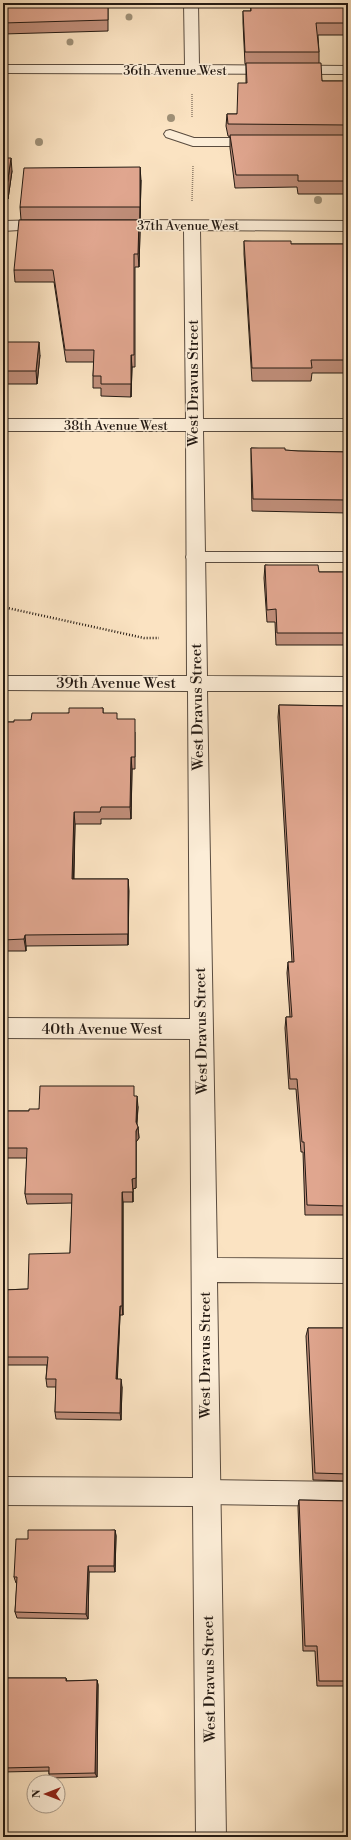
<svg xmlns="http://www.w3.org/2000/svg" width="351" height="1840" viewBox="0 0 351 1840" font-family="'Libre Bodoni',serif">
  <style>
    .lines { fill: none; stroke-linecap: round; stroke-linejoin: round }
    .service-casing { stroke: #5a4c3f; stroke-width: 2 }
    .minor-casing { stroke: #5a4c3f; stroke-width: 2 }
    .path-far1 { stroke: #241a13; stroke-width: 1.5; stroke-dasharray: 0.5 1.5; stroke-linecap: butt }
    .path { stroke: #241a13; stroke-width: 2.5; stroke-dasharray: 1 2; stroke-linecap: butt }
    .service { fill: #fcedd7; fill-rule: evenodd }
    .minor { fill: #fcedd7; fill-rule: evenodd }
    .tree { fill: #9f9077 }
    .wall { fill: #c18f7b; stroke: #241a13 }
    .shaded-wall { fill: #9d7464; stroke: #241a13 }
    .building { fill: #e0a68f; stroke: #241a13 }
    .labels { text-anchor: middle; stroke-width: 3; stroke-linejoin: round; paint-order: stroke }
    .far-street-label { font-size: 13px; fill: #241a13; stroke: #fcedd7 }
    .street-label { font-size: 15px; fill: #241a13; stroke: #fcedd7 }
  </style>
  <rect width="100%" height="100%" fill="#fbe3c2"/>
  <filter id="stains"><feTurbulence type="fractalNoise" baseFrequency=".005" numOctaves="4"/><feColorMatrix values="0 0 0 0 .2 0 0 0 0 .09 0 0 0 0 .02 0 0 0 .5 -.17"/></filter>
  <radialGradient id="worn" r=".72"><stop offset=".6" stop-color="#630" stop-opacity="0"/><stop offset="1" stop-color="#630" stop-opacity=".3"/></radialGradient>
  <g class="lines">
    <defs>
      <path id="service" d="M170,130l24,8h61l6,4 -6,4h-62l-27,-9 -2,-3 2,-3z
        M194,552h154v10h-154l-6,-1 -2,-4 2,-4z
        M206,1480l142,2v24l-142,-2 -8,-4 -4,-8 4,-8z"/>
      <path id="minor" d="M184,3h14l1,62 149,1v8l-345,-1v-8h182z
        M47,220l5,2 3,3 -3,3 -49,3v-10z
        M109,220l239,1v10l-148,-1 3,189h145v12h-145l4,245 141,1v14h-141l10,567 131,1v24l-131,-1 9,555h-30l-3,-331 -190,-1v-28l190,1 -3,-439 -187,-1v-20l187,1 -2,-328 -185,-1v-14h184l-1,-245h-183v-12h183l-2,-189 -80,-2 -3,-3 3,-3z"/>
    </defs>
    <!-- service casing -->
    <use href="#service" class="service-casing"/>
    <!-- minor casing -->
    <use href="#minor" class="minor-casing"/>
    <!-- path-far1 -->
    <path class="path-far1" d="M192,94v23
      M192,201l1,-35"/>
    <!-- path -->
    <path class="path" d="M3,607l141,31h15"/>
    <!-- service -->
    <use href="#service" class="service"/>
    <!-- minor -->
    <use href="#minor" class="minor"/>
  </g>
  <!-- trees -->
  <g class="tree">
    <circle cx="129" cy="17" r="3.5"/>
    <circle cx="70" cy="42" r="3.5"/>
    <circle cx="171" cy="118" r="4"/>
    <circle cx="39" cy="142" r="4"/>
    <circle cx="318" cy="200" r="4"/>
  </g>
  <!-- wall -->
  <path class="wall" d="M3,3h105v28l-105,3z
    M250,3h98v32h-30l1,17v11l3,18h26v113h-50l-1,-7 -62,1 -5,-40v-11l-2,-1 -2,-10 1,-12h10l9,-31v-19h-1l-2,-41v-12h8z
    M3,158l9,13 -4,28h-5z
    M141,180l-1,40h-119l-1,-13z
    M140,232l-1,35h-4v100h-3l-1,30 -30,-1v-8h-8v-12l1,-14h-28l-12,-80h-39l-1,-12z
    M244,241l47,3h57v129h-36l-1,8h-59l-8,-127z
    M3,342l37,13 -3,29h-34z
    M251,448l47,3 50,1v61l-96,-2 -1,-50z
    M265,565l54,7h29v73h-72l-1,-23h-8l-3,-44z
    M279,705l69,1v509h-43l-2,-63h-2l-5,-63h-7l-4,-61 1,-11h4l-3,-44 1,-11h4l-14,-245z
    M103,708v5l14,6 18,13v37h-3l-1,50h-30v5h-26l-1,55h54v66l-102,1v5h-23v-229h11l17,-2 38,-7z
    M134,1096l4,11 -1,17 1,3 1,11 -3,4v46l-3,1v13h-10v113h-3l-3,64 5,8 -1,33 -65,-1 -1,-7 1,-25h-9l-1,-8 1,-14h-44v-75l25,-1 42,-36 2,-50 -45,1 -2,-10 2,-36h-24v-47h26l10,-2z
    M308,1328h40v153l-35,-1 -7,-144z
    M299,1500l49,1v185h-31l-2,-35h-12l-5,-144z
    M115,1530l1,6 -1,36h-26l-1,47 -71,-1 -2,-6 2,-29h-1l-2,-6 14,-38z
    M3,1678h63l1,3 30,-1 1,5 -1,92 -47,1 -1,-4v-3l-46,1z"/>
  <!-- shaded-wall -->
  <path class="shaded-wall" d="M11,158l1,13 -4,28 -1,-13z
    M140,167l1,13 -1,40z
    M139,220l1,12 -1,35 -1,-13z
    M39,342l1,13 -3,29 -1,-13z
    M131,355l1,12 -1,30z
    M131,757l1,12 -1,50 -1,-12z
    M74,812l1,12 -2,67 -1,-12z
    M128,879l1,12 -1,54z
    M25,935l1,11v5l-2,-12z
    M137,1096l1,11 -2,24 2,-4 1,11 -3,4v46l-3,1v13l-1,-23 4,-48z
    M122,1192l1,10v113l-1,-9z
    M120,1306v9l-3,72 -1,-8z
    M121,1379l1,8 -1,33 -1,-7z
    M115,1530l1,6 -1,36 -1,-6z
    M88,1566l1,6 -1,47 -2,-5z
    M97,1680l1,5 -1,92 -2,-4z"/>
  <!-- building -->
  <path class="building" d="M3,3h105v17l-105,3z
    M251,3h97v20h-32l3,29h-74l-2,-41h8z
    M246,63h75l1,18h26v44l-120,-1 -1,-10h10l1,-31h9z
    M230,135h118v46h-50v-6h-62z
    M3,158h8l-4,28h-4z
    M140,167v40h-120l4,-39z
    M19,220h120l-1,34h-4v101h-3v29h-30v-8h-8l1,-26h-29l-12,-80h-39z
    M244,241h47v3h57v116h-37l1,8h-60z
    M3,342h36l-3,29h-33z
    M251,448h34v2l13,1 50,1v48l-95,-1z
    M265,565h53l1,7h29v61h-71l-1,-24 -9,1z
    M279,705l69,1v500l-41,-1 -3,-63h-2l-5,-63h-7l-4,-62h6l-4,-55h6z
    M69,708h34v5h14v6h18v38h-4l-1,50h-29l-1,5h-26l-2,67h56v55l-103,1 -1,4 -21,1v-218h11v-2h17l1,-7h37z
    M40,1086h94v10h3l-1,26 2,5 -2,4v47l-4,1 1,13h-11v114h-2l-4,73h5l-1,34 -65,-1 1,-33h-10l2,-22h-45v-67l25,-1 1,-35 41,-1 2,-59h-47l2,-46h-24v-37h26v-2h10z
    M308,1328h40v146l-33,-1z
    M299,1500l49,1v180h-29l-2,-35h-12z
    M28,1530h87l-1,36h-26l-2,48 -71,-2 2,-35h-3l2,-38h12z
    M3,1678h63v3l31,-1 -2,93 -46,1v-7l-46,1z"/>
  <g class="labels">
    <!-- far-street labels -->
    <g class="far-street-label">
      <text x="175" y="75">36th Avenue West</text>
      <text x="188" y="230">37th Avenue West</text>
      <text x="116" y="430">38th Avenue West</text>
    </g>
    <!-- street labels -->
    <g class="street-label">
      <text transform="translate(193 383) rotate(-90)" y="5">West Dravus Street</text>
      <text x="116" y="688">39th Avenue West</text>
      <text transform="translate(197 707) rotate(-91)" y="5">West Dravus Street</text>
      <text x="102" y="1034">40th Avenue West</text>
      <text transform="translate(201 1031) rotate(-91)" y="5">West Dravus Street</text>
      <text transform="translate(205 1355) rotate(-90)" y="5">West Dravus Street</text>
      <text transform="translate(209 1679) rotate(-91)" y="5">West Dravus Street</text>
    </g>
  </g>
  <!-- margin -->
  <rect width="351" height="1840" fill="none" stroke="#fbe3c2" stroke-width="16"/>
  <rect x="4" y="4" width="343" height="1832" fill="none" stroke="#241a13" stroke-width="2"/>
  <rect x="8" y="8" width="335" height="1824" fill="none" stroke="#241a13"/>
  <!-- north arrow -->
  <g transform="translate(46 1794) rotate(270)"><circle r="19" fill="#fcedd7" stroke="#a69989"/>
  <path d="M0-3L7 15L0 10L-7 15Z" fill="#8f2418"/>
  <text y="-6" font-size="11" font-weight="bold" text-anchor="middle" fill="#241a13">N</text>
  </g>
  <rect width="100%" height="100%" filter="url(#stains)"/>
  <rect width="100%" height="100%" fill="url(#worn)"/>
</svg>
